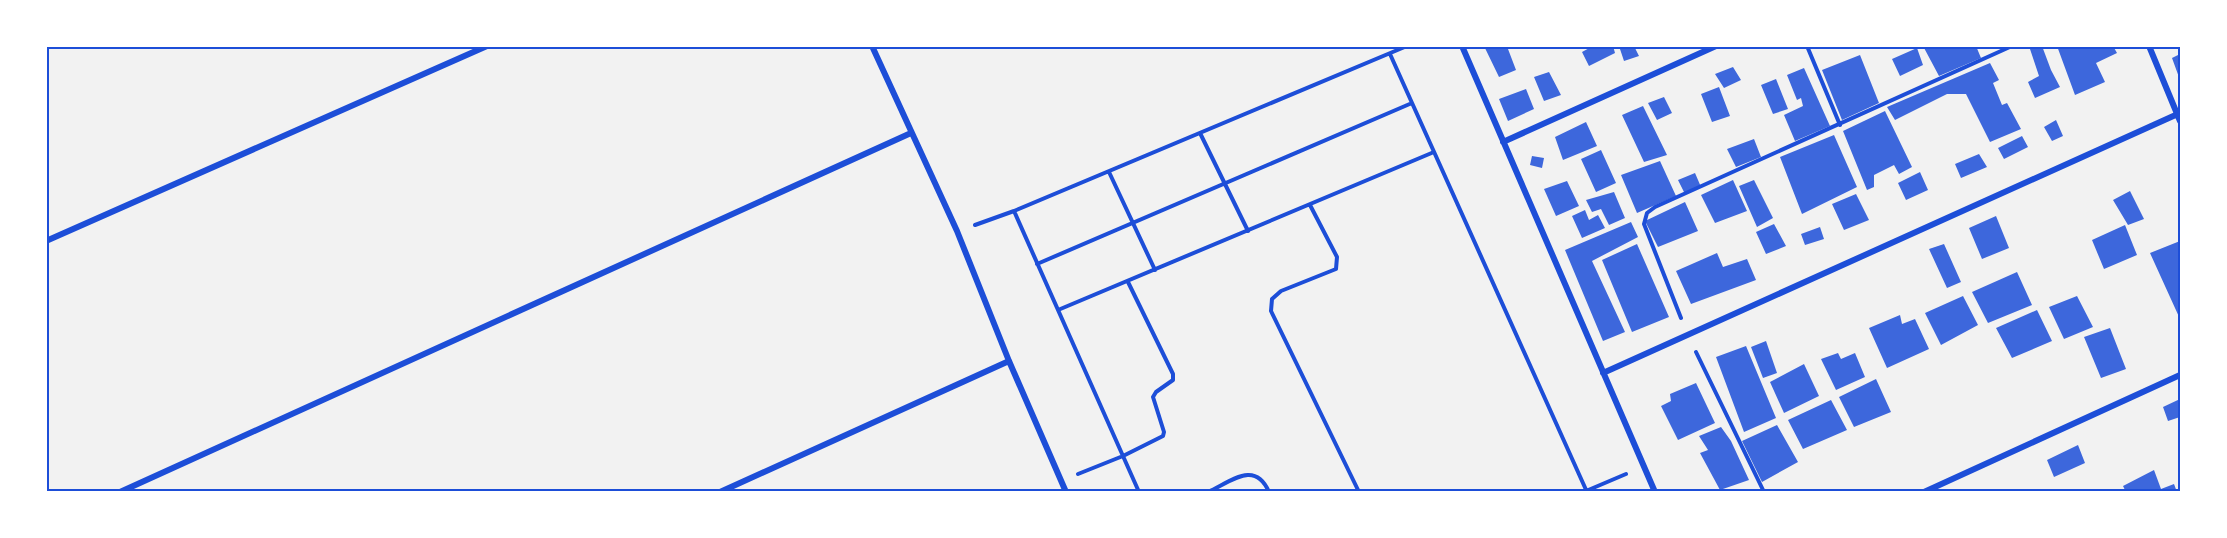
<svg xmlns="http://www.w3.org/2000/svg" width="2227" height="538" viewBox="0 0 2227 538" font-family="Poppins,sans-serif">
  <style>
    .building { fill: #3d67dc }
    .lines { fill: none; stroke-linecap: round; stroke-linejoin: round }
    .path { stroke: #1d4ed8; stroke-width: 4 }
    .minor { stroke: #1d4ed8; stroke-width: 6 }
    .neatline { fill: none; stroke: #1d4ed8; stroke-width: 2 }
  </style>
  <rect width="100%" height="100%" fill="#f2f2f2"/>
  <!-- building -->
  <path class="building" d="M1484,46h30l-6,3 8,21 -17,7z
    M1593,46h20l2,7 -26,13 -7,-14z
    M1619,46h15l5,10 -15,5z
    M1923,46h53l5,12 -42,18z
    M2029,46h13l9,24 9,17 -25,11 -7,-16 11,-6z
    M2057,46h56l4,7 -21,10 9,19 -30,13z
    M1917,48l6,17 -23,11 -8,-17z
    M2180,54v26l-8,-22z
    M1860,55l19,48 -37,17 -20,-50z
    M1990,63l9,17 -6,3 9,22 5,-2 14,26 -31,13 -24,-48h-19l-52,26 -8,-13z
    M1733,67l8,13 -17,8 -9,-14z
    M1804,68l26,58 -35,15 -11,-26 19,-9 -2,-8 -4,2 -10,-25z
    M1549,72l12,23 -17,6 -10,-24z
    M1776,79l12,30 -15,5 -12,-29z
    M1719,87l11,29 -18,6 -11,-28z
    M1526,89l8,20 -26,12 -9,-22z
    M1664,97l8,16 -15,7 -9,-17z
    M1643,106l24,49 -23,7 -22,-47z
    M1885,111l27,56 -13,7 -5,-9 -20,10v12l-7,3 -24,-59z
    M2056,120l7,16 -11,5 -8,-14z
    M1586,122l11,24 -34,14 -8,-23z
    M1834,135l23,52 -55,27 -22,-57z
    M2022,136l6,11 -24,12 -6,-11z
    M1754,139l7,18 -25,10 -9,-18z
    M1601,150l15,33 -20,9 -15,-33z
    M1979,154l8,13 -26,11 -6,-14z
    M1532,156l12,2 -2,10 -12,-3z
    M1660,161l16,35 -39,17 -16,-38z
    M1920,172l8,18 -22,10 -8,-17z
    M1695,173l6,14 -16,7 -7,-14z
    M1733,180l14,31 -32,12 -14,-28z
    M1754,180l19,38 -16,9 -18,-41z
    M1567,181l12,25 -23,10 -12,-27z
    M2130,191l14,28 -16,6 -15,-25z
    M1614,192l11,26 -16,7 -8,-16 -9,3 -6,-12z
    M1856,194l13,26 -25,10 -12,-26z
    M1685,202l13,29 -40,16 -13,-26z
    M1585,210l4,10 9,-5 7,13 -23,10 -10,-22z
    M1996,216l13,32 -27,11 -13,-31z
    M1631,222l7,15 -46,24 33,71 -22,9 -38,-91z
    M1774,224l12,22 -20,8 -10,-22z
    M2125,225l12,30 -33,14 -12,-29z
    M1820,227l4,12 -19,6 -4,-11z
    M2180,241v78l-30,-66z
    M1637,244l32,73 -37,15 -30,-72z
    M1944,244l17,38 -14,6 -18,-39z
    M1717,253l6,14 24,-8 9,21 -65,24 -15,-33z
    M2017,272l15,33 -44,18 -16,-31z
    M1963,296l15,29 -37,20 -16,-32z
    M2077,296l16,31 -29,12 -15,-32z
    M2037,310l15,31 -40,17 -16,-30z
    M1900,315l2,9 13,-5 14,30 -42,19 -18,-40z
    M2110,328l16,41 -25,9 -17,-41z
    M1766,341l11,32 -14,5 -12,-31z
    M1746,346l30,72 -32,14 -28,-75z
    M1838,353l3,6 14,-6 10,24 -29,13 -15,-31z
    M1804,364l15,32 -35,17 -14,-31z
    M1876,379l15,33 -37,15 -15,-30z
    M1696,383l19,40 -37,17 -17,-34 10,-5 -1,-7z
    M2180,399v18l-12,4 -5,-14z
    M1831,400l16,30 -44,19 -15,-29z
    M1777,425l21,37 -36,20 -20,-41z
    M1721,427l10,14 18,39 -29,10 -20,-37 8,-3 -9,-14z
    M2078,445l7,18 -31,14 -7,-17z
    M2154,470l7,19 13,-5 3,8h-51l-3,-6z"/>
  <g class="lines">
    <!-- path -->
    <path class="path" d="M1807,46l33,79
      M1390,54l197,438
      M1200,133l48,98
      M1109,172l46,98
      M1310,205l27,52 -1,12 -55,22 -9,8 -1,12 88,181
      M1014,211l125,281
      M975,225l39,-14 393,-165
      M1037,264l375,-161
      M1058,310l376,-158
      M1681,318l-37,-94 3,-11 8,-6 357,-161
      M1696,352l68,140
      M1078,474l45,-18 40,-20 1,-4 -11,-35 3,-5 17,-12v-6l-45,-92
      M1586,491l40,-17
      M1208,492c24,-11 47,-32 61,0"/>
    <!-- minor -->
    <path class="minor" d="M872,46l85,185 52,130 57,131
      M1462,46l193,446
      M2149,46l31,75
      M1503,142l213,-96
      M46,241l441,-195
      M1603,373l577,-260
      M120,492l791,-359
      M720,492l289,-131
      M1924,492l256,-117"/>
  </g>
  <!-- border -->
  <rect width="2227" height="538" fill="none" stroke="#ffffff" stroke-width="96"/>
  <rect x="48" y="48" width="2131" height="442" class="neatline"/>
</svg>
